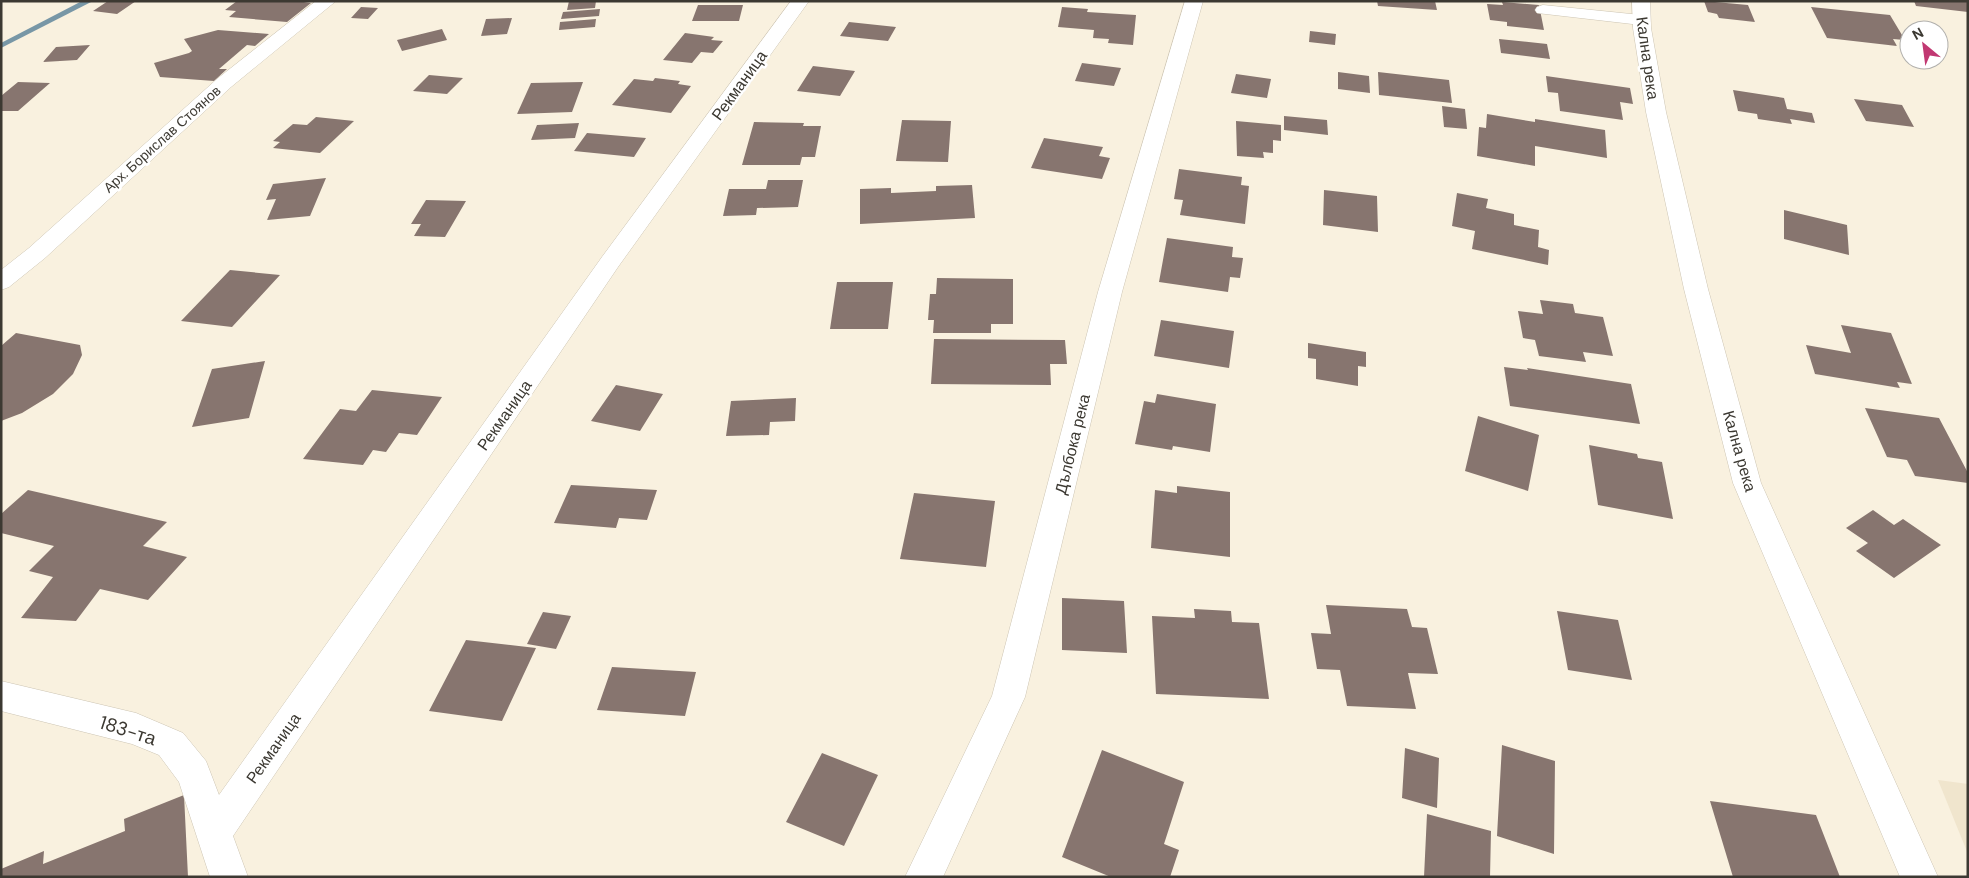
<svg xmlns="http://www.w3.org/2000/svg" width="1969" height="878" viewBox="0 0 1969 878" font-family="'DM Sans',sans-serif">
  <style>
    .built { fill: #f0e5cd }
    .lines { fill: none; stroke-linecap: round; stroke-linejoin: round }
    .stream { fill: #7897a6; fill-rule: evenodd }
    .building { fill: #87756f }
    .service-casing { stroke: #cdc5b4; stroke-width: 1 }
    .minor-casing { stroke: #cdc5b4; stroke-width: 1 }
    .service { fill: #fff; fill-rule: evenodd }
    .minor { fill: #fff; fill-rule: evenodd }
    .labels { text-anchor: middle; stroke-width: 5; stroke-linejoin: round; paint-order: stroke }
    .far-street-label { font-size: 14px; fill: #3c3932; stroke: #fff }
    .street-label { font-size: 16px; fill: #3c3932; stroke: #fff }
    .near-street-label { font-size: 19px; fill: #3c3932; stroke: #fff }
  </style>
  <rect width="100%" height="100%" fill="#f9f1df"/>
  <!-- built -->
  <path class="built" d="M1938,780l30,4v70z"/>
  <g class="lines">
    <!-- stream -->
    <path class="stream" d="M82,1h11l-92,47v-5z"/>
  </g>
  <!-- building -->
  <path class="building" d="M108,1h28l-19,13 -24,-3z
    M237,1h68l-1,1 7,1 -24,19 -58,-5 7,-6 -11,-1z
    M569,1h27l-1,7 -28,2z
    M1377,1h58l2,9 -59,-4z
    M1704,1l44,4 7,17 -36,-4 -2,-4 -9,-2z
    M1914,1h54v11l-52,-6z
    M1502,2l37,3 5,25 -37,-4v-4l-17,-2 -3,-16 16,1z
    M698,5h45l-4,16h-47z
    M361,7l17,1 -10,11 -17,-1z
    M1062,7l26,2 -1,3 49,3 -3,30 -25,-2 1,-4 -16,-1 1,-8 -36,-3z
    M1811,7l79,8 15,25 -12,-1 4,7 -70,-8z
    M600,9l-1,7 -38,3 2,-7z
    M512,18l-5,16 -26,2 5,-17z
    M596,19l-1,8 -36,3 1,-8z
    M849,22l47,5 -8,14 -48,-5z
    M442,29l5,11 -45,11 -5,-11z
    M218,30l51,4 -14,12 -8,-1 -28,24h8l-13,12 -54,-4 -6,-14 35,-10 3,-2 -8,-12z
    M1310,31l26,3 -1,11 -26,-3z
    M685,33l29,4 -3,3 12,1 -10,12 -12,-1 -9,11 -29,-3z
    M1499,39l48,5 3,15 -49,-6z
    M90,45l-13,15 -34,2 13,-15z
    M1082,63l39,5 -7,18 -39,-5z
    M813,66l42,5 -15,25 -43,-5z
    M1338,72l31,4 1,17 -32,-4z
    M1378,72l71,8 3,23 -73,-8z
    M1236,74l35,5 -4,19 -36,-5z
    M429,75l34,3 -16,16 -34,-3z
    M1546,76l84,12 3,16 -13,-2 3,18 -63,-9 -2,-18 -10,-1z
    M655,78l25,3 -2,3 13,2 -20,27 -59,-8 22,-26 19,2z
    M18,82l32,1 -32,28h-17v-15z
    M583,82l-11,30 -55,2 14,-31z
    M1733,90l51,8 3,11 25,4 3,10 -25,-4 2,5 -34,-5 -1,-5 -19,-3z
    M1854,99l48,6 12,22 -48,-6z
    M1442,106l23,3 2,20 -23,-2z
    M1487,114l48,8v-3l70,11 2,28 -72,-12v20l-58,-10 2,-29 7,1z
    M1284,116l43,4 1,15 -44,-5z
    M316,117l38,4 -34,32 -47,-5 7,-6 -7,-1 20,-17 14,1z
    M902,120l49,1 -3,41 -52,-1z
    M1236,121l45,4v16l-8,-1v13l-10,-1 1,6 -27,-2z
    M754,122l50,1 -1,3h18l-6,31h-13l-2,8h-58z
    M579,123l-4,15 -44,2 6,-15z
    M587,133l59,5 -12,19 -60,-6z
    M1044,138l59,9 -4,9 11,2 -8,21 -71,-11z
    M1179,169l63,8 -1,8 8,1 -4,38 -65,-9 3,-15 -9,-1z
    M326,178l-16,38 -43,4 9,-21 -10,1 7,-16z
    M768,180h35l-5,27 -41,1 -1,7 -33,1 6,-27h37z
    M972,185l3,33 -115,6v-35l31,-1v5l45,-2v-5z
    M1324,190l53,6 1,36 -55,-7z
    M1457,193l31,6 -2,9 28,6v11l25,5 -1,17 11,3 -1,15 -76,-16 3,-18 -23,-5z
    M426,200l40,1 -21,36 -31,-1 7,-12h-10z
    M1784,210l63,15 2,30 -65,-16z
    M1167,238l66,9 -1,10 11,1 -3,20 -10,-1 -2,15 -69,-10z
    M230,270l50,5 -48,52 -51,-6z
    M937,278l76,1v45h-22v9h-58l1,-13h-6l2,-26h6z
    M837,282h56l-5,47h-58z
    M1540,300l33,4 2,9 28,4 10,39 -30,-4 3,10 -47,-6 -4,-16 -12,-2 -5,-27 25,3z
    M1161,320l73,11 -5,37 -75,-12z
    M1841,325l50,8 21,51 -15,-2 3,6 -85,-14 -9,-29 45,8z
    M16,333l64,12 2,10 -9,19 -20,20 -31,19 -21,8v-75z
    M934,339l131,1 2,24h-17l1,21 -120,-1z
    M1308,343l58,9v15l-8,-1v20l-42,-7v-20l-8,-1z
    M265,361l-16,57 -57,9 20,-58z
    M1504,367l24,3 -1,-2 104,16 9,40 -130,-18z
    M616,385l47,9 -23,37 -49,-10z
    M372,390l70,7 -25,38 -18,-2 -13,19 -13,-2 -10,15 -60,-6 37,-50 16,2z
    M1157,394l59,10 -6,48 -37,-6 -1,4 -37,-6 9,-43 11,2z
    M796,398l-1,23 -25,1 -1,13 -43,1 5,-35z
    M1865,408l74,10 29,55v10l-53,-7 -8,-16 -20,-3z
    M1478,416l61,19 -11,56 -63,-20z
    M1589,445l48,9 1,4 24,4 11,57 -75,-14z
    M571,485l86,5 -10,30 -28,-2 -3,10 -62,-5z
    M1177,486l53,6v65l-79,-9 4,-58 22,3z
    M28,490l139,32 -24,24 44,11 -39,43 -48,-11 -24,32 -55,-3 32,-41 -24,-6 25,-25 -53,-13v-19z
    M914,493l81,8 -9,66 -86,-8z
    M1873,510l21,15 9,-6 38,26 -47,33 -38,-27 12,-8 -22,-15z
    M1062,598l62,3 3,52 -65,-3z
    M1326,605l81,4 5,18 15,1 11,46 -30,-1 8,36 -69,-3 -7,-36 -23,-1 -6,-36 20,1z
    M1194,609l37,2 1,11 27,1 10,76 -113,-5 -4,-78 43,2z
    M1557,611l61,9 14,60 -64,-10z
    M543,612l28,4 -15,33 -29,-5z
    M466,640l70,8 -34,73 -73,-10z
    M612,667l84,5 -11,44 -88,-6z
    M1502,745l53,16 -1,93 -57,-18z
    M1405,748l34,10 -2,50 -35,-10z
    M1102,750l82,32 -20,62 15,6 -9,27h-59l-49,-20z
    M822,753l56,22 -34,71 -58,-24z
    M184,795l4,82h-187v-8l43,-18 -1,13 82,-33 -1,-12z
    M1710,801l106,14 24,62h-107z
    M1427,814l64,17 -1,46h-66z"/>
  <g class="lines">
    <defs>
      <path id="service" d="M1543,5l98,10 6,2 2,3 -2,3 -6,2 -104,-12 -2,-3 2,-3z"/>
      <path id="minor" d="M316,1h20l-105,86 -186,171 -36,29 -8,3v-20l28,-22 188,-169z
        M791,1h18l-191,266 -385,569 15,41h-38l-31,-95 -20,-27 -27,-11 -131,-33v-30l135,32 47,20 23,28 13,34 383,-538z
        M1185,1h18l-81,291 -97,405 -82,180h-38l87,-181 106,-404z
        M1632,1h18l1,27 15,84 42,177 53,194 177,394h-38l-167,-394 -49,-194 -38,-177 -13,-84z"/>
    </defs>
    <!-- service casing -->
    <use href="#service" class="service-casing"/>
    <!-- minor casing -->
    <use href="#minor" class="minor-casing"/>
    <!-- service -->
    <use href="#service" class="service"/>
    <!-- minor -->
    <use href="#minor" class="minor"/>
  </g>
  <g class="labels">
    <!-- far-street labels -->
    <g class="far-street-label">
      <text transform="translate(162 139) rotate(-42)" y="5">Арх. Борислав Стоянов</text>
    </g>
    <!-- street labels -->
    <g class="street-label">
      <text transform="translate(1648 58) rotate(82)" y="6">Кална река</text>
      <text transform="translate(739 85) rotate(-54)" y="6">Рекманица</text>
      <text transform="translate(504 415) rotate(-55)" y="6">Рекманица</text>
      <text transform="translate(1072 444) rotate(-76)" y="6">Дълбока река</text>
      <text transform="translate(1740 451) rotate(74)" y="6">Кална река</text>
      <text transform="translate(273 748) rotate(-55)" y="6">Рекманица</text>
    </g>
    <!-- near-street labels -->
    <g class="near-street-label">
      <text transform="translate(128 730) rotate(18)" y="7">183-та</text>
    </g>
  </g>
  <!-- border -->
  <rect width="1969" height="878" fill="none" stroke="#3c3932" stroke-width="5"/>
  <!-- north arrow -->
  <g transform="translate(1924 45) rotate(331)"><circle r="24" fill="#ffffff" stroke="#b1b0ad"/>
  <path d="M0-4L9 19L0 12L-9 19Z" fill="#c13872"/>
  <text y="-8" font-size="14" font-weight="bold" text-anchor="middle" fill="#3c3932">N</text>
  </g>
</svg>
